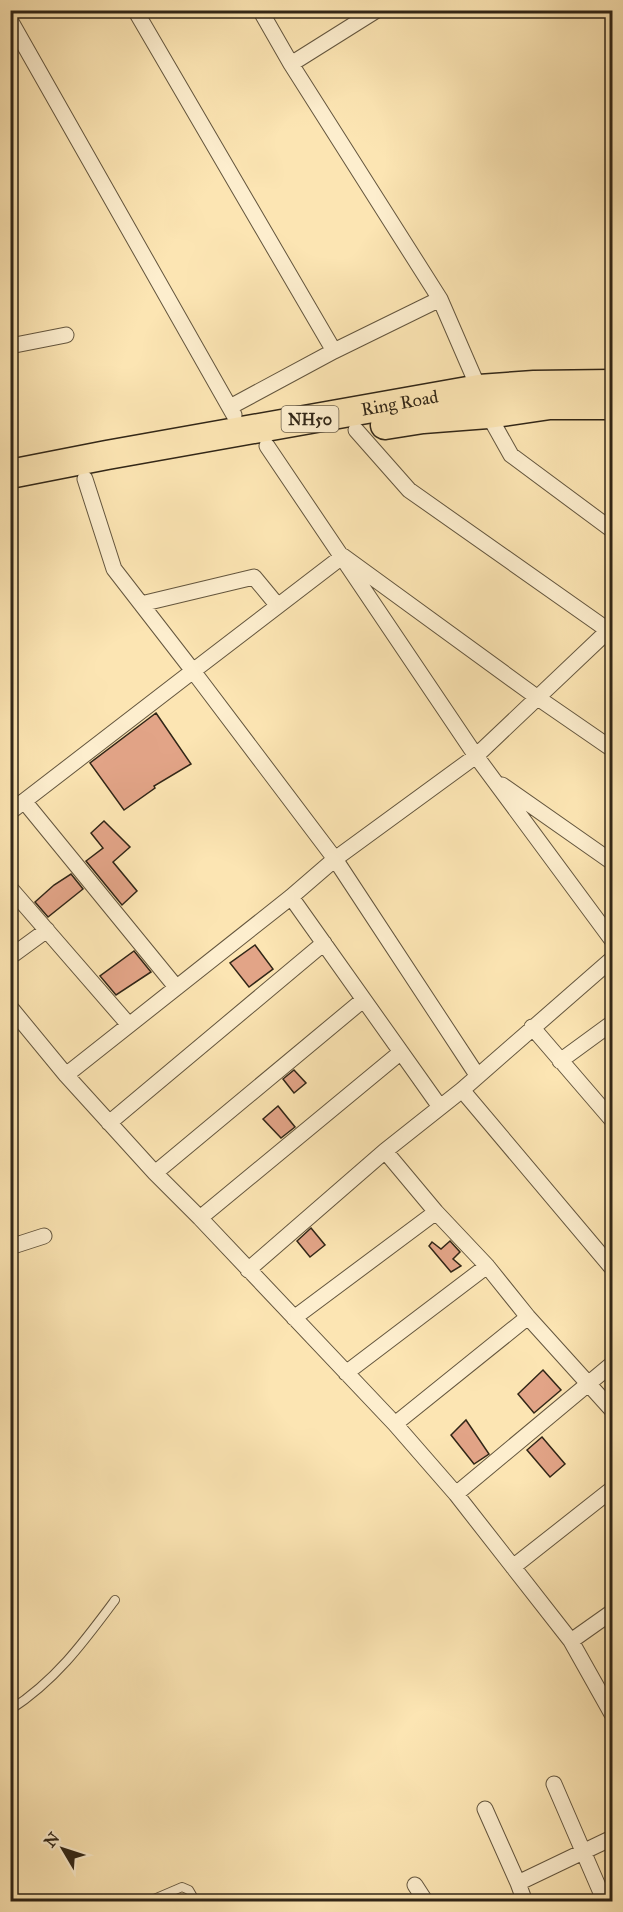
<svg xmlns="http://www.w3.org/2000/svg" width="623" height="1912" viewBox="0 0 623 1912" font-family="'IM FELL Great Primer',serif">
  <style>
    .building { fill: #e2a487; stroke: #312617; stroke-width: 1.5 }
    .lines { fill: none; stroke-linecap: round; stroke-linejoin: round }
    .lane-casing { stroke: #64563e; stroke-width: 10 }
    .street-casing { stroke: #64563e; stroke-width: 17 }
    .highway-casing { stroke: #312617; stroke-width: 31 }
    .lane { stroke: #fdeece; stroke-width: 8 }
    .street { stroke: #fdeece; stroke-width: 15 }
    .highway { stroke: #fce5b3; stroke-width: 28 }
    .labels { text-anchor: middle; stroke-width: 6; stroke-linejoin: round; paint-order: stroke }
    .shield { fill: #fdeece; stroke: #6e624e; stroke-width: 1.5 }
    .shield-label { font-size: 16px; font-weight: bold; fill: #312617 }
    .street-label { font-size: 18px; fill: #312617; stroke: #fdeece }
  </style>
  <rect width="100%" height="100%" fill="#fce5b3"/>
  <filter id="stains"><feTurbulence type="fractalNoise" baseFrequency=".00333" numOctaves="4"/><feColorMatrix values="0 0 0 0 .2 0 0 0 0 .09 0 0 0 0 .02 0 0 0 .5 -.17"/></filter>
  <radialGradient id="worn" r=".72"><stop offset=".6" stop-color="#630" stop-opacity="0"/><stop offset="1" stop-color="#630" stop-opacity=".3"/></radialGradient>
  <!-- building -->
  <path class="building" d="M156,713l35,51 -37,22 1,2 -31,22 -34,-47z
    M104,821l26,26 -17,15 24,29 -15,14 -36,-44 17,-13 -12,-15z
    M71,874l12,15 -35,28 -13,-15 19,-17z
    M255,945l18,24 -24,18 -19,-24z
    M134,951l17,21 -35,23 -16,-19z
    M294,1070l12,13 -12,10 -11,-14z
    M278,1106l17,21 -14,11 -18,-19z
    M311,1228l14,17 -15,12 -13,-16z
    M450,1241l10,11 -7,7 8,7 -10,6 -22,-26 3,-4 9,7z
    M543,1370l18,20 -27,23 -16,-19z
    M466,1420l23,34 -15,10 -23,-29z
    M542,1437l23,27 -15,13 -23,-27z"/>
  <g class="lines">
    <defs>
      <path id="lane" d="M10,1710c46,-30 73,-67 105,-110
        M147,1902l35,-15 7,3 7,12"/>
      <path id="street" d="M135,10l199,341 -104,56
        M260,10l31,54 149,235 39,90 9,25 23,41 101,75
        M10,20l224,395
        M291,64l86,-54
        M10,346l56,-11
        M334,351l106,-52
        M356,430l53,60 203,143
        M267,446l209,310 136,184
        M141,604l113,-27 24,29
        M502,785l110,77
        M24,801l152,186
        M10,812l183,-141 -79,-102 -29,-90
        M10,888l119,137
        M291,897l149,210
        M10,957l37,-27
        M10,1007l56,68 89,98 45,45 195,206 61,70 115,147 41,73
        M532,1027l80,93
        M560,1061l52,-38
        M66,1075l225,-178 44,-38 141,-103 136,-129
        M477,1075l-142,-216 -142,-188 150,-115 195,142 74,51
        M462,1090l150,178
        M109,1123l215,-180
        M385,1151l51,61 51,54 41,51 84,93
        M155,1173l208,-173
        M200,1218l201,-166
        M10,1247l34,-11
        M248,1270l137,-119 77,-61 150,-131
        M294,1318l142,-106
        M346,1373l141,-107
        M395,1424l133,-107
        M456,1494l156,-130
        M513,1567l99,-78
        M571,1641l41,-29
        M554,1784l51,118
        M485,1809l33,74
        M415,1885l11,17
        M525,1902l-7,-19 94,-45"/>
      <g id="highway">
        <path d="M385,425l38,-6 65,-5 62,-9h62"/>
        <path id="s1" d="M10,474l97,-19 372,-66 55,-4 78,-1"/>
      </g>
    </defs>
    <!-- lane casing -->
    <use href="#lane" class="lane-casing"/>
    <!-- street casing -->
    <use href="#street" class="street-casing"/>
    <!-- highway casing -->
    <use href="#highway" class="highway-casing"/>
    <!-- lane -->
    <use href="#lane" class="lane"/>
    <!-- street -->
    <use href="#street" class="street"/>
    <!-- highway -->
    <use href="#highway" class="highway"/>
  </g>
  <g class="labels">
    <!-- shield labels -->
    <rect class="shield" x="281.5" y="406" width="57" height="26" rx="4.5"/>
    <g class="shield-label">
      <text x="310" y="425">NH50</text>
    </g>
    <!-- street labels -->
    <g class="street-label">
      <text dy="6" stroke="none"><textPath href="#s1" startOffset="396">Ring Road</textPath></text>
    </g>
  </g>
  <!-- margin -->
  <rect width="623" height="1912" fill="none" stroke="#fce5b3" stroke-width="36"/>
  <rect x="12" y="12" width="599" height="1888" fill="none" stroke="#312617" stroke-width="3"/>
  <rect x="18" y="18" width="587" height="1876" fill="none" stroke="#312617" stroke-width="1.5"/>
  <!-- north arrow -->
  <g transform="translate(63 1849) rotate(309)" stroke="#fdeece" stroke-width="4.5" paint-order="stroke">
  <path d="M0-4.5L10 22L0 15L-10 22Z" fill="#312617"/>
  <text y="-9" font-size="16" font-weight="bold" text-anchor="middle" fill="#312617">N</text>
  </g>
  <rect width="100%" height="100%" filter="url(#stains)"/>
  <rect width="100%" height="100%" fill="url(#worn)"/>
</svg>
